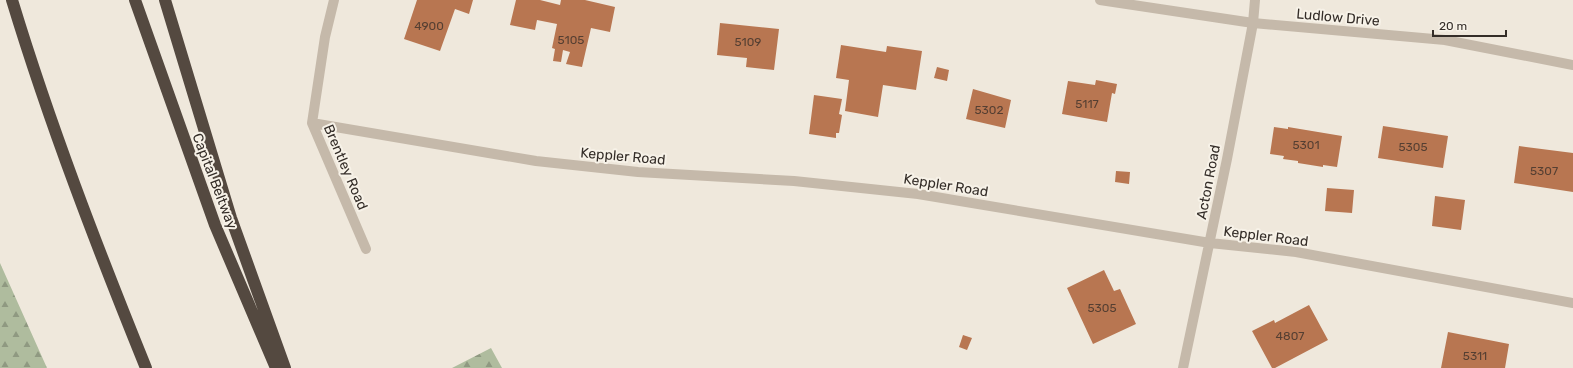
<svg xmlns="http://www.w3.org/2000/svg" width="1573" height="368" viewBox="0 0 1573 368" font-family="Rubik,sans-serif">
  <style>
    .forest { fill: url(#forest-firs) }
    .building { fill: #b87651 }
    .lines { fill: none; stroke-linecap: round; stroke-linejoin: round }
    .street { stroke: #c5b9aa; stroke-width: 10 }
    .highway { stroke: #544940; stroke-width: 12 }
    .labels { text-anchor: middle; stroke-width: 4; stroke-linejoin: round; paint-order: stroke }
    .number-label { font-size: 12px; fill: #553f32 }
    .street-label { font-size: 14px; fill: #342d28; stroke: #f7f2e8 }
  </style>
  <defs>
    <pattern id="forest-firs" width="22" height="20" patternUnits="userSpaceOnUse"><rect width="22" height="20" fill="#afbc9e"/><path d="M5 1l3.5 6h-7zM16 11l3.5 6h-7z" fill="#8f9981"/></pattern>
  </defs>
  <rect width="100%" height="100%" fill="#efe8dc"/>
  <!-- forest -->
  <path class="forest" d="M0,263l47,105h-47z
    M491,348l11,20h-50z"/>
  <!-- building -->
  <path class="building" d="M417,0h56l-4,14 -14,-5 -15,42 -36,-12z
    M516,0h24l20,5 1,-5h24l30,7 -5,25 -19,-4 -9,39 -16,-3 4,-12 -7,-2 -2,12 -8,-1 2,-12 -3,-1 5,-24 -20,-4 -2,10 -25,-5z
    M720,23l59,6 -5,41 -28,-3 1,-9 -30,-3z
    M841,45l45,7 1,-6 35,5 -6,39 -33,-5 -5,32 -33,-6 4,-31 -13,-2z
    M937,67l12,3 -2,11 -13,-3z
    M1096,80l21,4 -2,10 -3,-1 -5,29 -45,-8 6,-33 27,4z
    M973,89l38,11 -6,28 -39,-9z
    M814,95l28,4 -3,15 3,1 -3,18h-3v5l-27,-4z
    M1383,126l65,10 -5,32 -65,-10z
    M1274,127l14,2v-2l54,9 -5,31 -14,-2v2l-25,-4v-2l-15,-2 1,-3 -14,-2z
    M1519,146l54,7v39l-59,-9z
    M1116,171l14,1 -1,12 -14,-2z
    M1327,188l27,2 -2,23 -27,-2z
    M1435,196l30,4 -4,30 -29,-4z
    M1104,270l10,21 6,-2 16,35 -43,20 -26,-56z
    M1309,305l19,35 -53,28h-3l-20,-37 22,-11 1,3z
    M1448,332l61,12 -4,24h-64z
    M963,335l9,3 -5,12 -8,-3z"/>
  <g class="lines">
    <!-- street -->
    <path class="street" d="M334,0l-9,37 -13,86 54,126
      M1100,0l153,23 192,17 128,25
      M312,123l224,38 102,11 156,9 124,13 292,49 86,9 277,51
      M1183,368l44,-209 26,-136 2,-23"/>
    <!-- highway -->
    <path class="highway" d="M12,0c38,125 85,247 134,368
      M135,0l80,225 61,143
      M165,0l66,218 54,150"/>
  </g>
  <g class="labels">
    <!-- number labels -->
    <g class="number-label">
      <text x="429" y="30">4900</text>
      <text x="571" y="44">5105</text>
      <text x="748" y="46">5109</text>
      <text x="1087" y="108">5117</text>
      <text x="989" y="114">5302</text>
      <text x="1306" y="149">5301</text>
      <text x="1413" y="151">5305</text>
      <text x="1544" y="175">5307</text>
      <text x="1102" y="312">5305</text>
      <text x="1290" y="340">4807</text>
      <text x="1475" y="360">5311</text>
    </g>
    <!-- street labels -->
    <g class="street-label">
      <text transform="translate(1338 17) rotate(5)" y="5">Ludlow Drive</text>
      <text transform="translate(623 156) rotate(5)" y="5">Keppler Road</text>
      <text transform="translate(346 167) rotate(67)" y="5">Brentley Road</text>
      <text transform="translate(215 181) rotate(69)" y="5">Capital Beltway</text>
      <text transform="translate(1208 182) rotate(-79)" y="5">Acton Road</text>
      <text transform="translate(946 185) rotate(9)" y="5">Keppler Road</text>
      <text transform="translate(1266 236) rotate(7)" y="5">Keppler Road</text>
    </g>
  </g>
  <!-- scale -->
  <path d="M1433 30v6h73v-6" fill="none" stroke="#342d28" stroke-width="2"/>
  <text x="1439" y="30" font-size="12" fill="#342d28" stroke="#f7f2e8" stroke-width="3" paint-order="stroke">20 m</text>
</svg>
